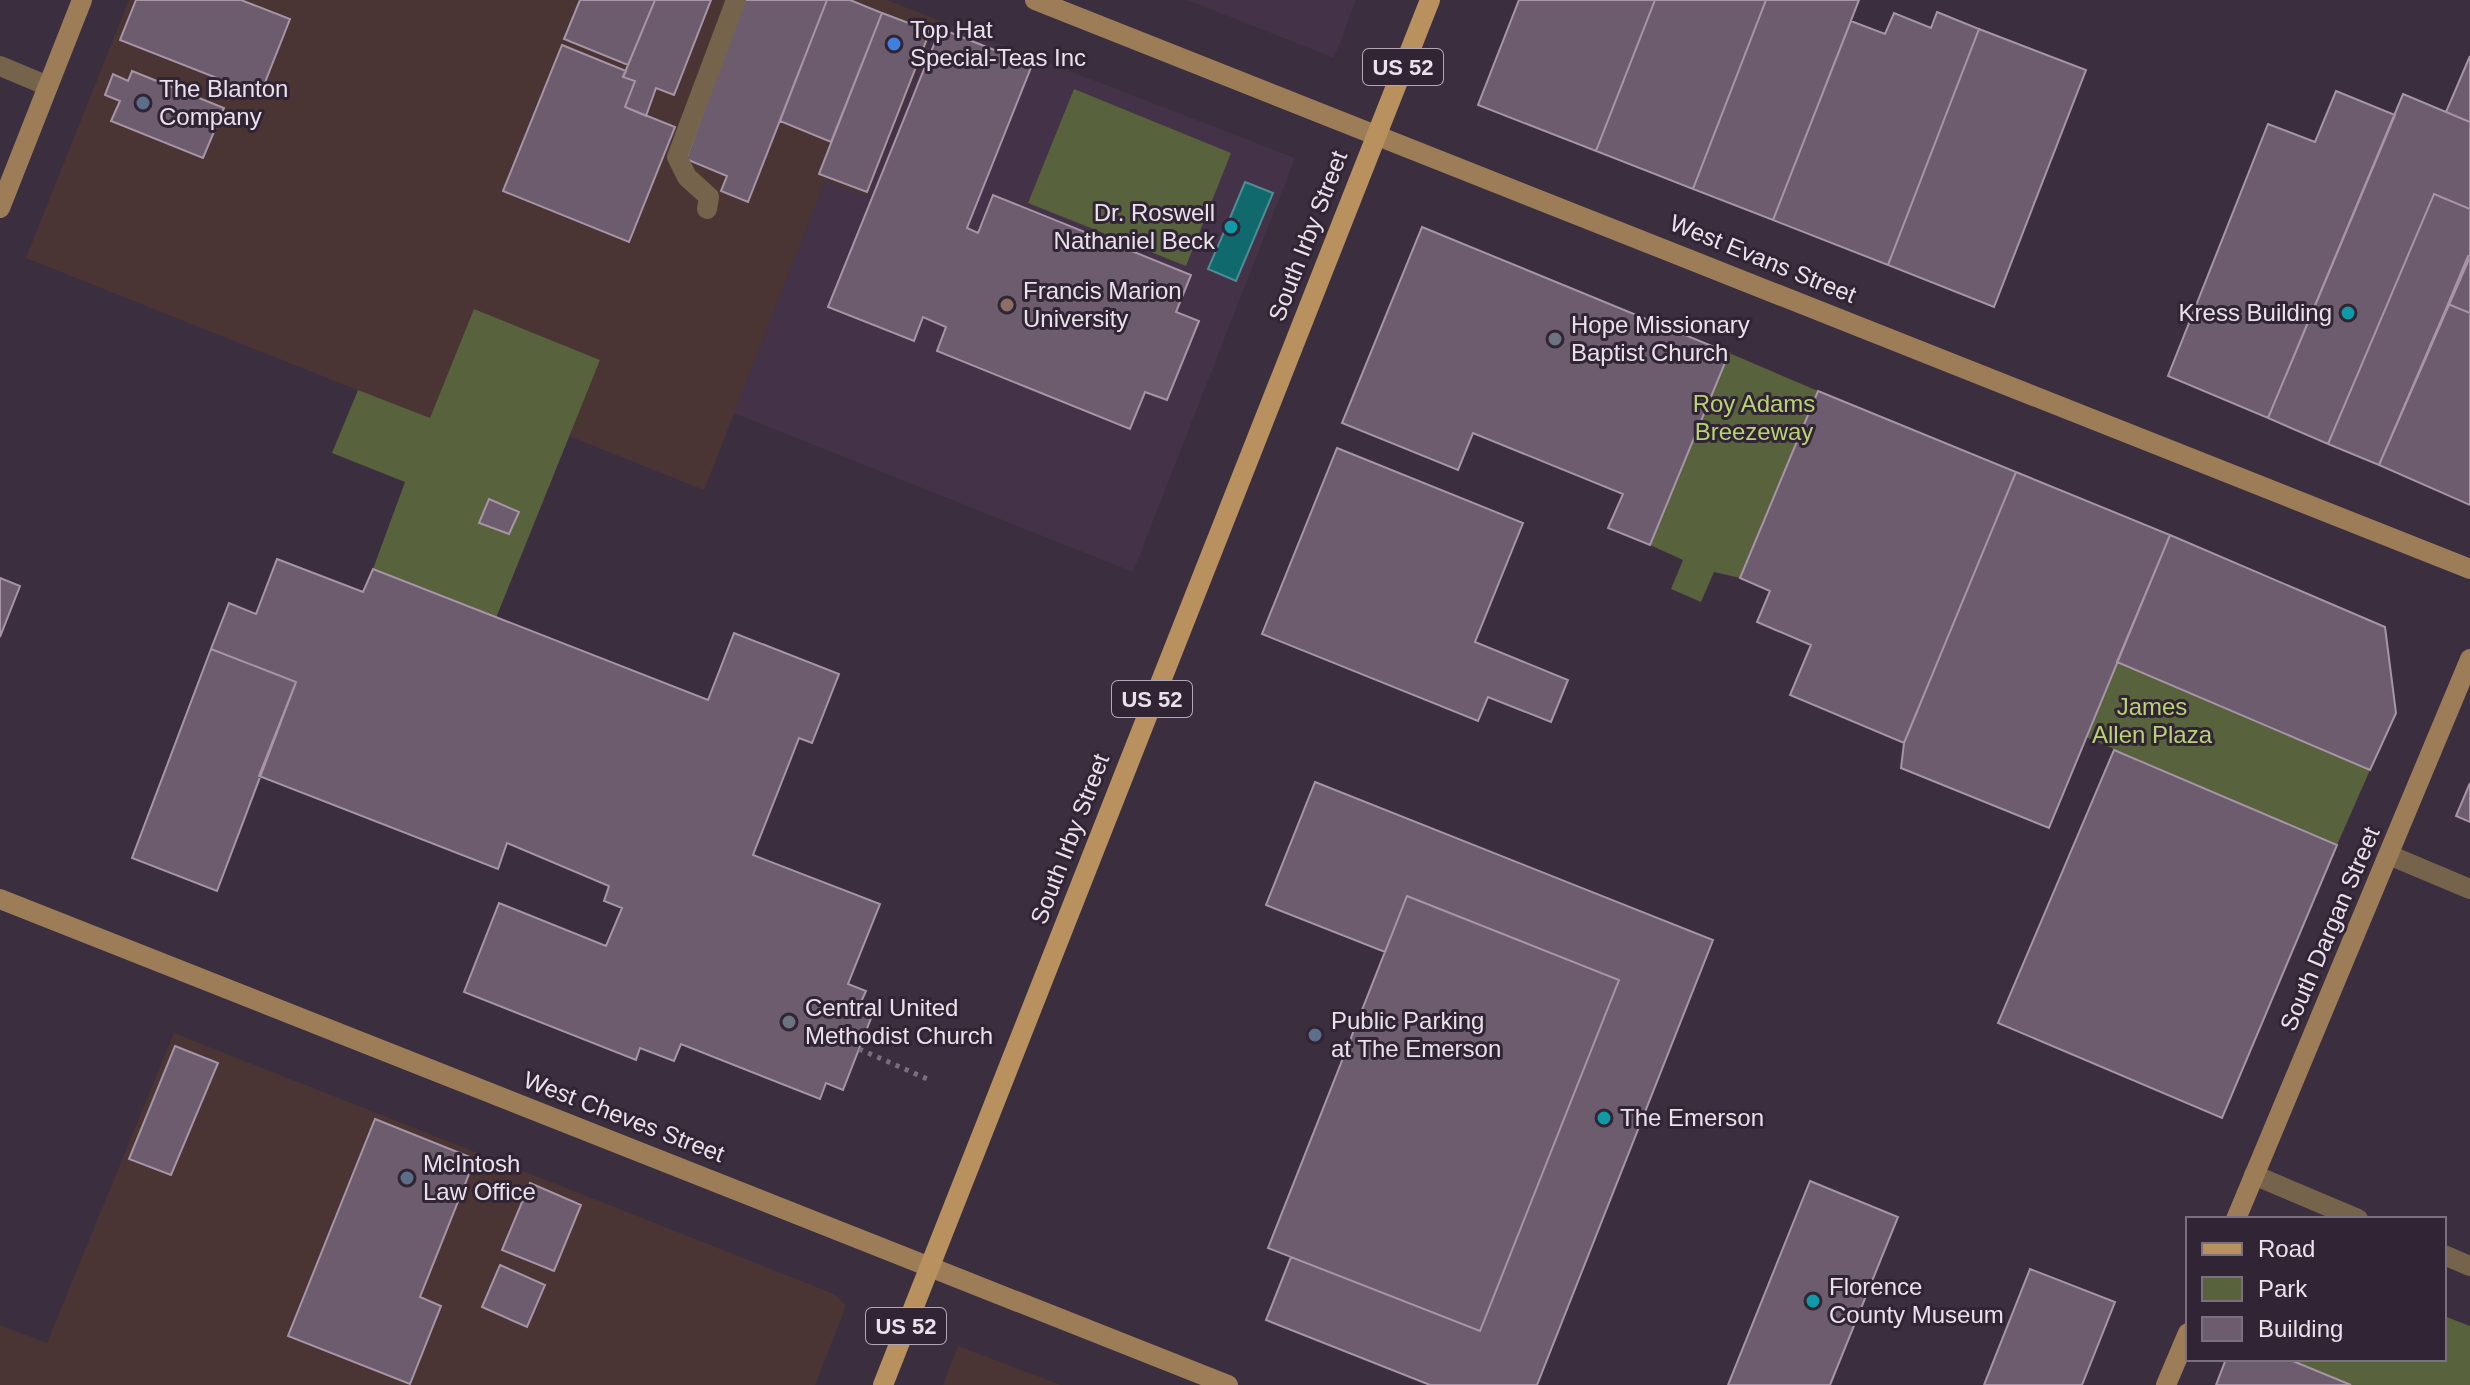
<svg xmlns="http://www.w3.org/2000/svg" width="2470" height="1385" viewBox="0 0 2470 1385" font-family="Helvetica,sans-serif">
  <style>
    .commercial { fill: #4a3534 }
    .built { fill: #443248 }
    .green { fill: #58623c }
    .water { fill: #0f696d; stroke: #508d93; stroke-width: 2 }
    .building { fill: #6c5c6d; stroke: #a795a7; stroke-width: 2 }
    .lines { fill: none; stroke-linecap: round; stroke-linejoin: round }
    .path { stroke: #7a6f7d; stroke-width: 5; stroke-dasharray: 4 6; stroke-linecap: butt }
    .lane { stroke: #76634b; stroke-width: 20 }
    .secondary { stroke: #9c7d57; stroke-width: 20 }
    .primary { stroke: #b8915f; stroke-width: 20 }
    .shop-dot { fill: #3f7fe0; stroke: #312434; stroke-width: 3 }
    .service-dot { fill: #5c6f8a; stroke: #312434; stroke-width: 3 }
    .culture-dot { fill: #0f9aa8; stroke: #312434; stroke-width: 3 }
    .education-dot { fill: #8d6e63; stroke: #312434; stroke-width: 3 }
    .worship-dot { fill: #6b7280; stroke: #312434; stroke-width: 3 }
    .labels { text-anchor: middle; stroke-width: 6; stroke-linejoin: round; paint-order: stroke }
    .shield { fill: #312434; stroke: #b2a8b4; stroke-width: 2 }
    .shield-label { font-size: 22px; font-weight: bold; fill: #e9e1eb }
    .poi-label { font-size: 24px; fill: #e9e1eb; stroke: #312434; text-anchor: start }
    .street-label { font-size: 24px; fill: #e9e1eb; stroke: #312434 }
    .park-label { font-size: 24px; fill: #b9d373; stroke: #312434 }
  </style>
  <rect width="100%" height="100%" fill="#3b2e3e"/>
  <!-- commercial -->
  <path class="commercial" d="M129,0h758l51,20 -71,176 -42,-14 -121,308 -135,-54 31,-76 -126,-51 -44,110 -404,-161z
    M174,1033l660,261 11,10 -1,7 -29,74h-815v-60l47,18z
    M958,1346l103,39h-118z"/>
  <!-- built -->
  <path class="built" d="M1187,0h169l-22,58z
    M938,20l357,138 -162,414 -399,-159 91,-232 42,15z"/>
  <!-- green -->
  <path class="green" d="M1074,89l157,64 -45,113 -158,-63z
    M474,309l126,51 -104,258 -123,-49 32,-87 -73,-29 26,-63 72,28z
    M1729,353l89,38 -78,187 -26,-6 -13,30 -30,-13 12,-29 -33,-15z
    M2117,662l253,108 -33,75 -251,-108z
    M2444,1316l26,10v59h-119l-63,-26h156z"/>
  <!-- water -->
  <path class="water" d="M1245,182l28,11 -37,88 -28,-12 16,-37 8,3 6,-14 -8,-3z"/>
  <!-- building -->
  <path class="building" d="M136,0h105l49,19 -30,76 -140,-55z
    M580,0h75l-27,65 -64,-26z
    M655,0h56l-37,95 -18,-7 -10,28 -21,-9 10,-26 -12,-4z
    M744,0h83l-79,202 -27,-11 6,-15 -41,-17z
    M827,0h23l32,13 -51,129 -51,-21z
    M1519,0h136l-59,151 -118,-46z
    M1655,0h111l-73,189 -97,-38z
    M1766,0h93l-86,220 -80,-31z
    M1937,12l42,17 -91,236 -115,-45 78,-199 34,13 9,-21 37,15z
    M882,13l48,18 -63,161 -48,-18z
    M1979,29l107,41 -92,237 -106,-42z
    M949,32l83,33 -65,163 11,5 15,-38 198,80 -15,37 23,9 -32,79 -22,-8 -15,37 -193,-78 9,-24 -23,-10 -9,24 -86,-34 109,-270 8,3z
    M562,45l64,26 -3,6 12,4 -10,26 50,20 -46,115 -126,-51z
    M2470,56v66l-24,-10z
    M132,71l92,37 -21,50 -92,-37 9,-20 -15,-6 8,-21 15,7z
    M2336,91l59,24 -127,303 -100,-42 100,-252 47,18z
    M2403,94l67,28v87l-36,-15 -106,250 -60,-26z
    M2434,194l36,15v48l-91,208 -51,-21z
    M1422,227l307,126 -79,192 -42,-17 15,-34 -150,-61 -15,37 -116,-47z
    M2468,256l2,1v56l-22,-9z
    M2448,304l22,9v192l-91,-40z
    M1818,391l198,81 -112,271 -114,-48 21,-50 -54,-23 13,-31 -30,-13z
    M1337,448l186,75 -48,119 93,38 -17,42 -63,-25 -10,24 -216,-87z
    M2016,472l154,63 -121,293 -148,-60 3,-25z
    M489,499l30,13 -10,22 -30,-11z
    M2170,535l215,92 11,86 -26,57 -253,-108z
    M277,559l86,33 10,-23 335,131 26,-67 105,41 -27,69 -13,-5 -46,117 127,49 -32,80 18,7 -5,11 14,6 -32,82 -17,-7 -6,16 -139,-55 -7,17 -34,-13 -4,12 -172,-68 35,-89 107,43 16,-38 -18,-7 5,-15 -102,-43 -9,26 -239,-93 37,-94 -85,-33 18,-46 27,11z
    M0,578l20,8 -20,51z
    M211,649l85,33 -79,209 -85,-33z
    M2114,750l223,95 -115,273 -224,-95z
    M1315,782l398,158 -176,445h-107l-164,-65 25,-63 189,74 139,-351 -212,-84 -22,56 -119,-47z
    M2470,783v39l-14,-6z
    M1407,896l212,84 -139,351 -212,-83z
    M175,1046l43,17 -47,112 -42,-16z
    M375,1119l100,40 -55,138 21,9 -31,78 -122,-48z
    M1810,1181l88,36 -68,168h-102z
    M530,1183l51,22 -27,66 -52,-21z
    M500,1265l45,20 -18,42 -45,-20z
    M2030,1269l85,33 -33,83h-98z
    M2226,1359h62l63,26h-135z"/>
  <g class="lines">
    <!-- path -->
    <path class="path" d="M859,1049l73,32"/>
    <!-- lane -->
    <path class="lane" d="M0,66l48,20
      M707,209l2,-12 -22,-20 -10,-20 59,-157
      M2389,855l81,34
      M2254,1175l104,44
      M2444,1255l26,11"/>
    <!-- secondary -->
    <path class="secondary" d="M1035,0l1435,569
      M0,208l82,-208
      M0,899l1228,486
      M2236,1219l234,-560
      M2166,1385l22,-52"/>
    <!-- primary -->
    <path class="primary" d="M883,1385l547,-1385"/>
  </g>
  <!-- markers -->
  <circle class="shop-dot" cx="894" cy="44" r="8"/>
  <g class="service-dot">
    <circle cx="143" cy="103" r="8"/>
    <circle cx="1315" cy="1035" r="8"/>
    <circle cx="407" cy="1178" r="8"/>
  </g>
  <g class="culture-dot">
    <circle cx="1231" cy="227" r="8"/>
    <circle cx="2348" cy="313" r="8"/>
    <circle cx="1604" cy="1118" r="8"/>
    <circle cx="1813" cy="1301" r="8"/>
  </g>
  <circle class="education-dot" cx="1007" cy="305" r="8"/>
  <g class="worship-dot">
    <circle cx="1555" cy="339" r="8"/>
    <circle cx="789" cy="1022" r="8"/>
  </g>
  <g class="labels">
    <!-- shield labels -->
    <g class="shield">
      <rect x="1363" y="49" width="80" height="36" rx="6"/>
      <rect x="1112" y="681" width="80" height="36" rx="6"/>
      <rect x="866" y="1308" width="80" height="36" rx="6"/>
    </g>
    <g class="shield-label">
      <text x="1403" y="75">US 52</text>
      <text x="1152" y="707">US 52</text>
      <text x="906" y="1334">US 52</text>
    </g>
    <!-- poi labels -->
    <g class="poi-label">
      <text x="910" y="38">Top Hat<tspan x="910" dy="28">Special-Teas Inc</tspan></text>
      <text x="159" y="97">The Blanton<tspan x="159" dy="28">Company</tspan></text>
      <text x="1215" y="221" text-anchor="end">Dr. Roswell<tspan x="1215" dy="28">Nathaniel Beck</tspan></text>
      <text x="1023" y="299">Francis Marion<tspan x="1023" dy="28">University</tspan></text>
      <text x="2332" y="321" text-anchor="end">Kress Building</text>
      <text x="1571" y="333">Hope Missionary<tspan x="1571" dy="28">Baptist Church</tspan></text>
      <text x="805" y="1016">Central United<tspan x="805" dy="28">Methodist Church</tspan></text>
      <text x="1331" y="1029">Public Parking<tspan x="1331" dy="28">at The Emerson</tspan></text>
      <text x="1620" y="1126">The Emerson</text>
      <text x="423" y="1172">McIntosh<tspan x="423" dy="28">Law Office</tspan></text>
      <text x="1829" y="1295">Florence<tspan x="1829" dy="28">County Museum</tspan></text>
    </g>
    <!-- street labels -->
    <g class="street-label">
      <text transform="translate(1308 236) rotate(-69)" y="8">South Irby Street</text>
      <text transform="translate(1763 259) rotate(22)" y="8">West Evans Street</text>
      <text transform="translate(1070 839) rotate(-69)" y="8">South Irby Street</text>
      <text transform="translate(2330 929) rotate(-67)" y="8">South Dargan Street</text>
      <text transform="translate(624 1117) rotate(21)" y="8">West Cheves Street</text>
    </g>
    <!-- park labels -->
    <g class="park-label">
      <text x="1754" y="412">Roy Adams<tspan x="1754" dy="28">Breezeway</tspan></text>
      <text x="2152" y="715">James<tspan x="2152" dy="28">Allen Plaza</tspan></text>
    </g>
  </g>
  <!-- legend -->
  <rect x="2186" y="1217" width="260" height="144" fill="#312434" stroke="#7b707d" stroke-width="2"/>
  <rect x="2202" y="1243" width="40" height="12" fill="#b8915f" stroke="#7b707d" stroke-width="2"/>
  <text x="2258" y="1257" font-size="24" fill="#e9e1eb">Road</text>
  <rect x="2202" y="1277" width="40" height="24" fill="#58623c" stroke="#7b707d" stroke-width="2"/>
  <text x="2258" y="1297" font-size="24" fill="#e9e1eb">Park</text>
  <rect x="2202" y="1317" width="40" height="24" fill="#6c5c6d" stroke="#7b707d" stroke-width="2"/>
  <text x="2258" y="1337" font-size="24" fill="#e9e1eb">Building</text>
</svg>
